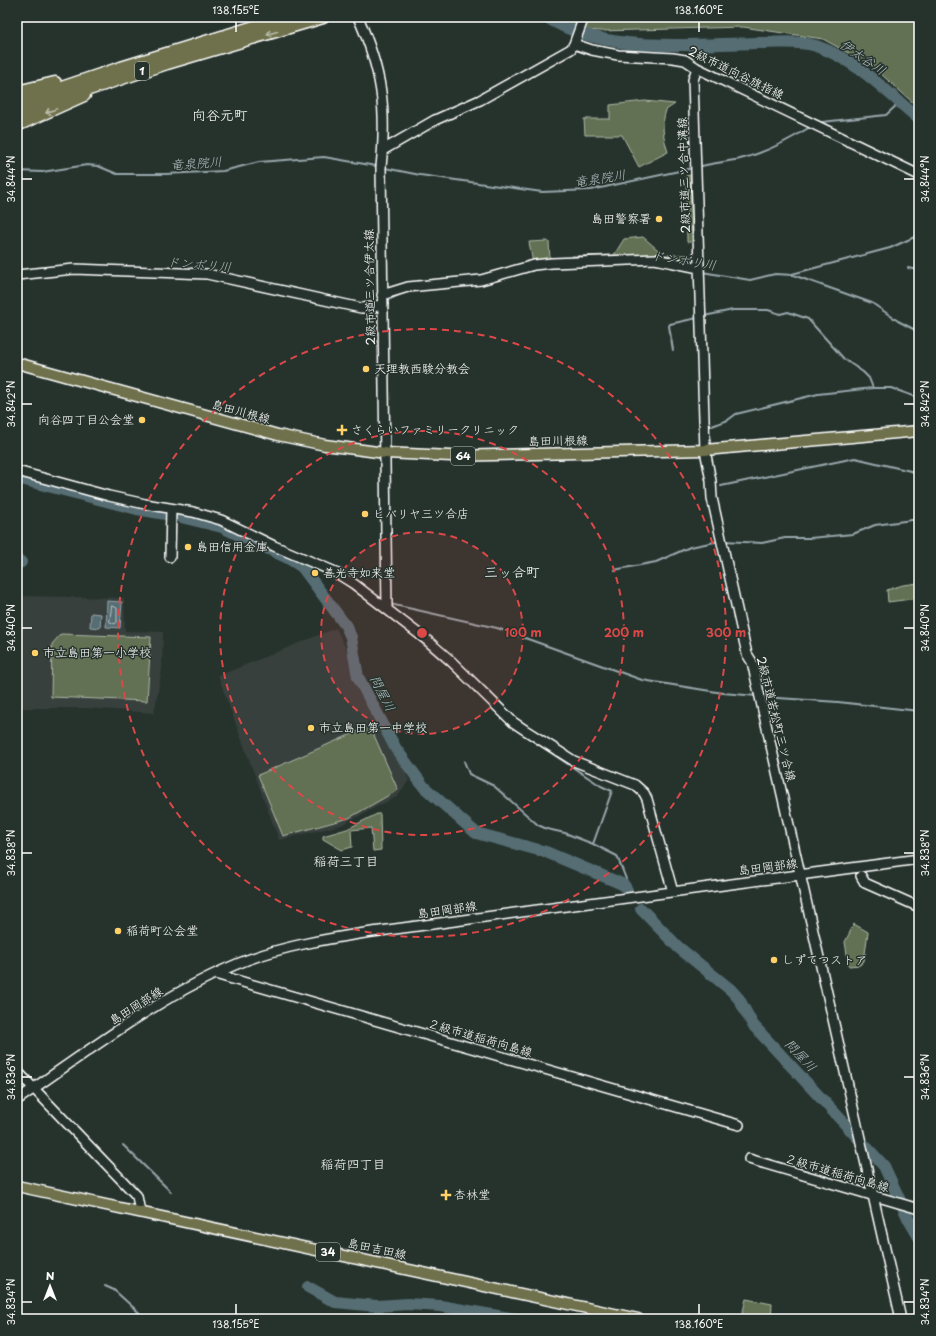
<svg xmlns="http://www.w3.org/2000/svg" width="936" height="1336" viewBox="0 0 936 1336" font-family="'Playpen Sans','Klee One',sans-serif">
  <style>
    .built { fill: #383f3d }
    .green { fill: #627153; stroke: #b0b8a9 }
    .water { fill: #546d73; stroke: #98a7ab }
    .lines { fill: none; stroke-linecap: round; stroke-linejoin: round }
    .shore { stroke: #bbc5c7; stroke-width: 1 }
    .stream { stroke: #98a7ab; stroke-width: 2 }
    .river { stroke: #546d73; stroke-width: 12 }
    .secondary-casing { stroke: #fff; stroke-width: 12 }
    .primary-casing { stroke: #fff; stroke-width: 13 }
    .highway-casing { stroke: #fff; stroke-width: 15 }
    .secondary { stroke: #26332d; stroke-width: 9 }
    .primary { stroke: #6e714b; stroke-width: 10 }
    .highway { stroke: #6e714b; stroke-width: 12 }
    .oneway { stroke: #bebfae }
    .ticks { fill: none; stroke: #fff; stroke-width: 1.5 }
    .ring { fill: none; stroke: #dc4848; stroke-width: 2; stroke-dasharray: 7 5 }
    .poi-dot { fill: #ffd166; stroke: #26332d; stroke-width: 1.5 }
    .labels { text-anchor: middle; stroke-width: 3; stroke-linejoin: round; paint-order: stroke }
    .shield { fill: #26332d; stroke: #bec2c0; stroke-width: 1 }
    .shield-label { font-size: 11px; font-weight: bold; fill: #fff }
    .street-label { font-size: 12px; fill: #fff; stroke: #26332d }
    .poi-label { font-size: 12px; fill: #fff; stroke: #26332d; text-anchor: start }
    .water-label { font-size: 13px; font-style: italic; fill: #b2bdc0; stroke: #26332d }
    .neighbourhood-label { font-size: 13px; fill: #fff; stroke: #26332d }
    .quarter-label { font-size: 14px; fill: #fff; stroke: #26332d }
    .centre { fill: #dc4848; stroke: #26332d; stroke-width: 2 }
    .ring-label { font-size: 12px; text-anchor: middle; font-weight: bold; fill: #dc4848; stroke: #26332d; stroke-width: 3; stroke-linejoin: round; paint-order: stroke }
    .neatline { fill: none; stroke: #fff; stroke-width: 1.5 }
    .ticks-label { font-size: 10px; text-anchor: middle; fill: #fff }
  </style>
  <rect width="100%" height="100%" fill="#26332d"/>
  <filter id="ink" filterUnits="userSpaceOnUse"><feTurbulence type="fractalNoise" baseFrequency=".025" numOctaves="2"/><feDisplacementMap in="SourceGraphic" scale="8" xChannelSelector="R" yChannelSelector="G"/><feConvolveMatrix kernelMatrix="1 2 1 2 8 2 1 2 1" color-interpolation-filters="sRGB"/></filter>
  <g filter="url(#ink)">
    <!-- built -->
    <path class="built" d="M17,596l107,2 1,33 38,1 -1,37 -8,44 -67,-5h-70z
      M336,628l73,152 -11,16 -57,29 -62,15 -61,-164z"/>
    <!-- green -->
    <path class="green" d="M552,17h367v91l-47,-42 -49,-27 -80,-12 -142,4 -34,-2z
      M645,101l30,3 -9,6c-5,16 -3,26 2,42l-29,15 -17,-32h-37l-1,-16h26v-14z
      M690,175l2,67h-5l-1,-66z
      M643,237l21,18h24l3,7 -119,-4v-2l42,-1 10,-16z
      M547,241l2,1 1,17 -17,4 -4,-21z
      M919,583v15l-31,4 -1,-12 16,-5z
      M61,634l90,3 -4,64 -96,-4 1,-53z
      M370,726l28,64 -49,28 -66,18 -25,-61z
      M377,814h3l1,36 -8,1 -2,-23 -20,2 1,17 -10,3 -19,-11v-3l24,-7z
      M854,924l14,8 -4,29 -4,4 -11,1 -4,-24z
      M746,1299l26,5 -1,15h-30z"/>
    <!-- water -->
    <path class="water" d="M107,601l15,1 -2,26 -14,-1z
      M91,613l10,1 -1,14 -10,-1z"/>
    <g class="lines">
      <!-- shore -->
      <path class="shore" d="M112,606l5,2v14l-2,2 -5,-2z"/>
      <!-- stream -->
      <path class="stream" d="M822,122l64,-7 13,-12
        M698,167c14,-4 28,-5 42,-8 25,-6 48,-18 70,-32
        M385,168l35,7 122,17 49,-2 102,-22
        M17,171l25,1 45,-7 11,1 19,8h49l57,-3 36,-9 65,-5 52,9
        M550,268l16,-1
        M908,268l11,2
        M529,271l9,-2
        M702,272l48,8 25,-6 18,1 79,28 26,18 21,11
        M792,274l98,-26 29,-13
        M388,300l15,-7
        M704,316l29,-6h35l12,4 8,-2 20,7 36,40 19,13 6,6 4,10
        M673,350l-4,-24 1,-2 27,-6
        M712,426l16,-6 8,-6 82,-20 55,-6h18l28,10
        M721,486l134,-28 64,15
        M724,541l38,2 23,-5h25l43,-4 22,-9 44,-6
        M288,558l49,20
        M614,570l42,-8 34,-15 30,-6
        M344,583l71,54 44,38
        M390,604l107,24 145,52 81,13 34,3
        M763,697l75,5 81,9
        M493,709l25,22 83,55 11,5 -19,53 24,12 9,23 1,11
        M464,761l5,13 25,12 44,39 9,4 18,4 28,11
        M123,1145l48,47
        M105,1286l9,4 32,29"/>
      <!-- river -->
      <path class="river" d="M546,17c60,38 142,27 210,26 17,0 44,-3 60,3 41,14 71,46 103,73
        M17,478l120,31 40,7 45,11 66,31 14,9 44,59 5,11 7,40 38,72 28,38 52,46 70,19 69,29 9,4 3,5
        M17,561l4,1
        M641,909l37,38 53,43 8,9 14,26 131,141 25,54 10,17
        M308,1287l27,15 42,4 31,-2 32,2 76,13"/>
      <defs>
        <path id="secondary" d="M358,17c24,54 29,91 23,150l6,441
          M574,44l10,-27
          M697,68l-4,12 12,370 6,31 1,17 35,156 5,8 149,657
          M383,150l52,-30 45,-20 91,-51 3,-5 18,6 26,5 55,3 12,2 12,8 222,107
          M17,275l57,-6 133,5 154,34 13,-1 9,-3
          M382,295l26,-8 73,-7 53,-15 18,-2 103,-4 44,9
          M17,471l92,25 36,8 48,8 28,8 53,26 59,25 21,13 74,57 23,20 62,61 12,8 49,31 61,24 9,8 3,6 26,93
          M170,557l1,-48
          M861,876l4,7 54,24
          M215,974l524,151
          M17,1071l120,125 3,16
          M17,1100c73,-50 147,-108 230,-140 38,-14 79,-21 118,-27l554,-74
          M749,1159l170,50"/>
        <path id="primary" d="M17,363l261,72 47,10 60,8 66,3 254,-6 214,-19
          M17,1186l621,133"/>
        <path id="highway" d="M17,92l38,-9
          M17,103l104,-35 166,-51
          M17,113l150,-50 156,-46
          M17,125l67,-30"/>
      </defs>
      <!-- secondary casing -->
      <use href="#secondary" class="secondary-casing"/>
      <!-- primary casing -->
      <use href="#primary" class="primary-casing"/>
      <!-- highway casing -->
      <use href="#highway" class="highway-casing"/>
      <!-- secondary -->
      <use href="#secondary" class="secondary"/>
      <!-- primary -->
      <use href="#primary" class="primary"/>
      <!-- highway -->
      <use href="#highway" class="highway"/>
    </g>
    <!-- one-way arrows -->
    <defs><path id="oneway-shaft" d="M-6 0H5M1.5-3L5.5 0L1.5 3" fill="none" stroke-width="1.6" stroke-linecap="round" stroke-linejoin="round"/></defs>
    <g class="oneway">
      <use href="#oneway-shaft" transform="translate(272 33) rotate(163)"/>
      <use href="#oneway-shaft" transform="translate(51 111) rotate(158)"/>
    </g>
  </g>
  <!-- ticks -->
  <path class="ticks" d="M236,22v10M699,22v10M22,179h10M904,179h10M22,404h10M904,404h10M22,628h10M904,628h10M22,853h10M904,853h10M22,1077h10M904,1077h10M22,1302h10M904,1302h10M236,1304v10M699,1304v10"/>
  <!-- distance rings -->
  <circle cx="422" cy="633" r="101" fill="#dc4848" fill-opacity=".12"/>
  <g class="ring">
    <circle cx="422" cy="633" r="101"/>
    <circle cx="422" cy="633" r="202"/>
    <circle cx="422" cy="633" r="304"/>
  </g>
  <!-- markers -->
  <g class="poi-dot">
    <circle cx="659" cy="219" r="4"/>
    <circle cx="366" cy="369" r="4"/>
    <circle cx="142" cy="420" r="4"/>
    <path d="M340 424h4v4h4v4h-4v4h-4v-4h-4v-4h4z"/>
    <circle cx="365" cy="514" r="4"/>
    <circle cx="188" cy="547" r="4"/>
    <circle cx="315" cy="573" r="4"/>
    <circle cx="35" cy="653" r="4"/>
    <circle cx="311" cy="728" r="4"/>
    <circle cx="118" cy="931" r="4"/>
    <circle cx="774" cy="960" r="4"/>
    <path d="M444 1189h4v4h4v4h-4v4h-4v-4h-4v-4h4z"/>
  </g>
  <g class="labels">
    <!-- shield labels -->
    <g class="shield">
      <rect x="135" y="62" width="14" height="18" rx="3"/>
      <rect x="451" y="447" width="24" height="18" rx="3"/>
      <rect x="316" y="1243" width="24" height="18" rx="3"/>
    </g>
    <g class="shield-label">
      <text x="142" y="75">1</text>
      <text x="463" y="460">64</text>
      <text x="328" y="1256">34</text>
    </g>
    <!-- street labels -->
    <g class="street-label">
      <text transform="translate(736 73) rotate(26)" y="4">2級市道向谷旗指線</text>
      <text transform="translate(684 175) rotate(-92)" y="4">2級市道三ツ合中溝線</text>
      <text transform="translate(370 287) rotate(-91)" y="4">2級市道三ツ合伊太線</text>
      <text transform="translate(241 412) rotate(15)" y="4">島田川根線</text>
      <text transform="translate(558 441) rotate(-1)" y="4">島田川根線</text>
      <text transform="translate(776 719) rotate(76)" y="4">2級市道若松町三ツ合線</text>
      <text transform="translate(768 867) rotate(-7)" y="4">島田岡部線</text>
      <text transform="translate(447 910) rotate(-8)" y="4">島田岡部線</text>
      <text transform="translate(136 1006) rotate(-32)" y="4">島田岡部線</text>
      <text transform="translate(480 1038) rotate(16)" y="4">２級市道稲荷向島線</text>
      <text transform="translate(837 1173) rotate(16)" y="4">２級市道稲荷向島線</text>
      <text transform="translate(377 1249) rotate(12)" y="4">島田吉田線</text>
    </g>
    <!-- poi labels -->
    <g class="poi-label">
      <text x="651" y="223" text-anchor="end">島田警察署</text>
      <text x="374" y="373">天理教西駿分教会</text>
      <text x="134" y="424" text-anchor="end">向谷四丁目公会堂</text>
      <text x="351" y="434">さくらいファミリークリニック</text>
      <text x="373" y="518">ヒバリヤ三ツ合店</text>
      <text x="196" y="551">島田信用金庫</text>
      <text x="323" y="577">善光寺如来堂</text>
      <text x="43" y="657">市立島田第一小学校</text>
      <text x="319" y="732">市立島田第一中学校</text>
      <text x="126" y="935">稲荷町公会堂</text>
      <text x="782" y="964">しずてつストア</text>
      <text x="454" y="1199">杏林堂</text>
    </g>
    <!-- water labels -->
    <g class="water-label">
      <text transform="translate(863 57) rotate(34)" y="5">伊太谷川</text>
      <text transform="translate(196 163) rotate(-4)" y="5">竜泉院川</text>
      <text transform="translate(600 178) rotate(-9)" y="5">竜泉院川</text>
      <text transform="translate(684 260) rotate(9)" y="5">ドンボリ川</text>
      <text transform="translate(199 264) rotate(5)" y="5">ドンボリ川</text>
      <text transform="translate(383 693) rotate(63)" y="5">問屋川</text>
      <text transform="translate(801 1055) rotate(47)" y="5">問屋川</text>
    </g>
    <!-- neighbourhood labels -->
    <g class="neighbourhood-label">
      <text x="346" y="866">稲荷三丁目</text>
      <text x="353" y="1169">稲荷四丁目</text>
    </g>
    <!-- quarter labels -->
    <g class="quarter-label">
      <text x="220" y="120">向谷元町</text>
      <text x="512" y="577">三ッ合町</text>
    </g>
  </g>
  <circle cx="422" cy="633" r="6" class="centre"/>
  <g class="ring-label">
    <text x="523" y="637">100 m</text>
    <text x="624" y="637">200 m</text>
    <text x="726" y="637">300 m</text>
  </g>
  <!-- margin -->
  <rect width="936" height="1336" fill="none" stroke="#26332d" stroke-width="44"/>
  <!-- north arrow -->
  <g transform="translate(50 1286)" stroke="#26332d" stroke-width="3" paint-order="stroke">
  <path d="M0-3L7 15L0 10L-7 15Z" fill="#ffffff"/>
  <text y="-6" font-size="11" font-weight="bold" text-anchor="middle" fill="#ffffff">N</text>
  </g>
  <rect x="22" y="22" width="892" height="1292" class="neatline"/>
  <g class="ticks-label">
    <text x="236" y="14">138.155°E</text>
    <text x="699" y="14">138.160°E</text>
    <text transform="translate(11 179) rotate(-90)" y="4">34.844°N</text>
    <text transform="translate(925 179) rotate(-90)" y="4">34.844°N</text>
    <text transform="translate(11 404) rotate(-90)" y="4">34.842°N</text>
    <text transform="translate(925 404) rotate(-90)" y="4">34.842°N</text>
    <text transform="translate(11 628) rotate(-90)" y="4">34.840°N</text>
    <text transform="translate(925 628) rotate(-90)" y="4">34.840°N</text>
    <text transform="translate(11 853) rotate(-90)" y="4">34.838°N</text>
    <text transform="translate(925 853) rotate(-90)" y="4">34.838°N</text>
    <text transform="translate(11 1077) rotate(-90)" y="4">34.836°N</text>
    <text transform="translate(925 1077) rotate(-90)" y="4">34.836°N</text>
    <text transform="translate(11 1302) rotate(-90)" y="4">34.834°N</text>
    <text transform="translate(925 1302) rotate(-90)" y="4">34.834°N</text>
    <text x="236" y="1328">138.155°E</text>
    <text x="699" y="1328">138.160°E</text>
  </g>
</svg>
